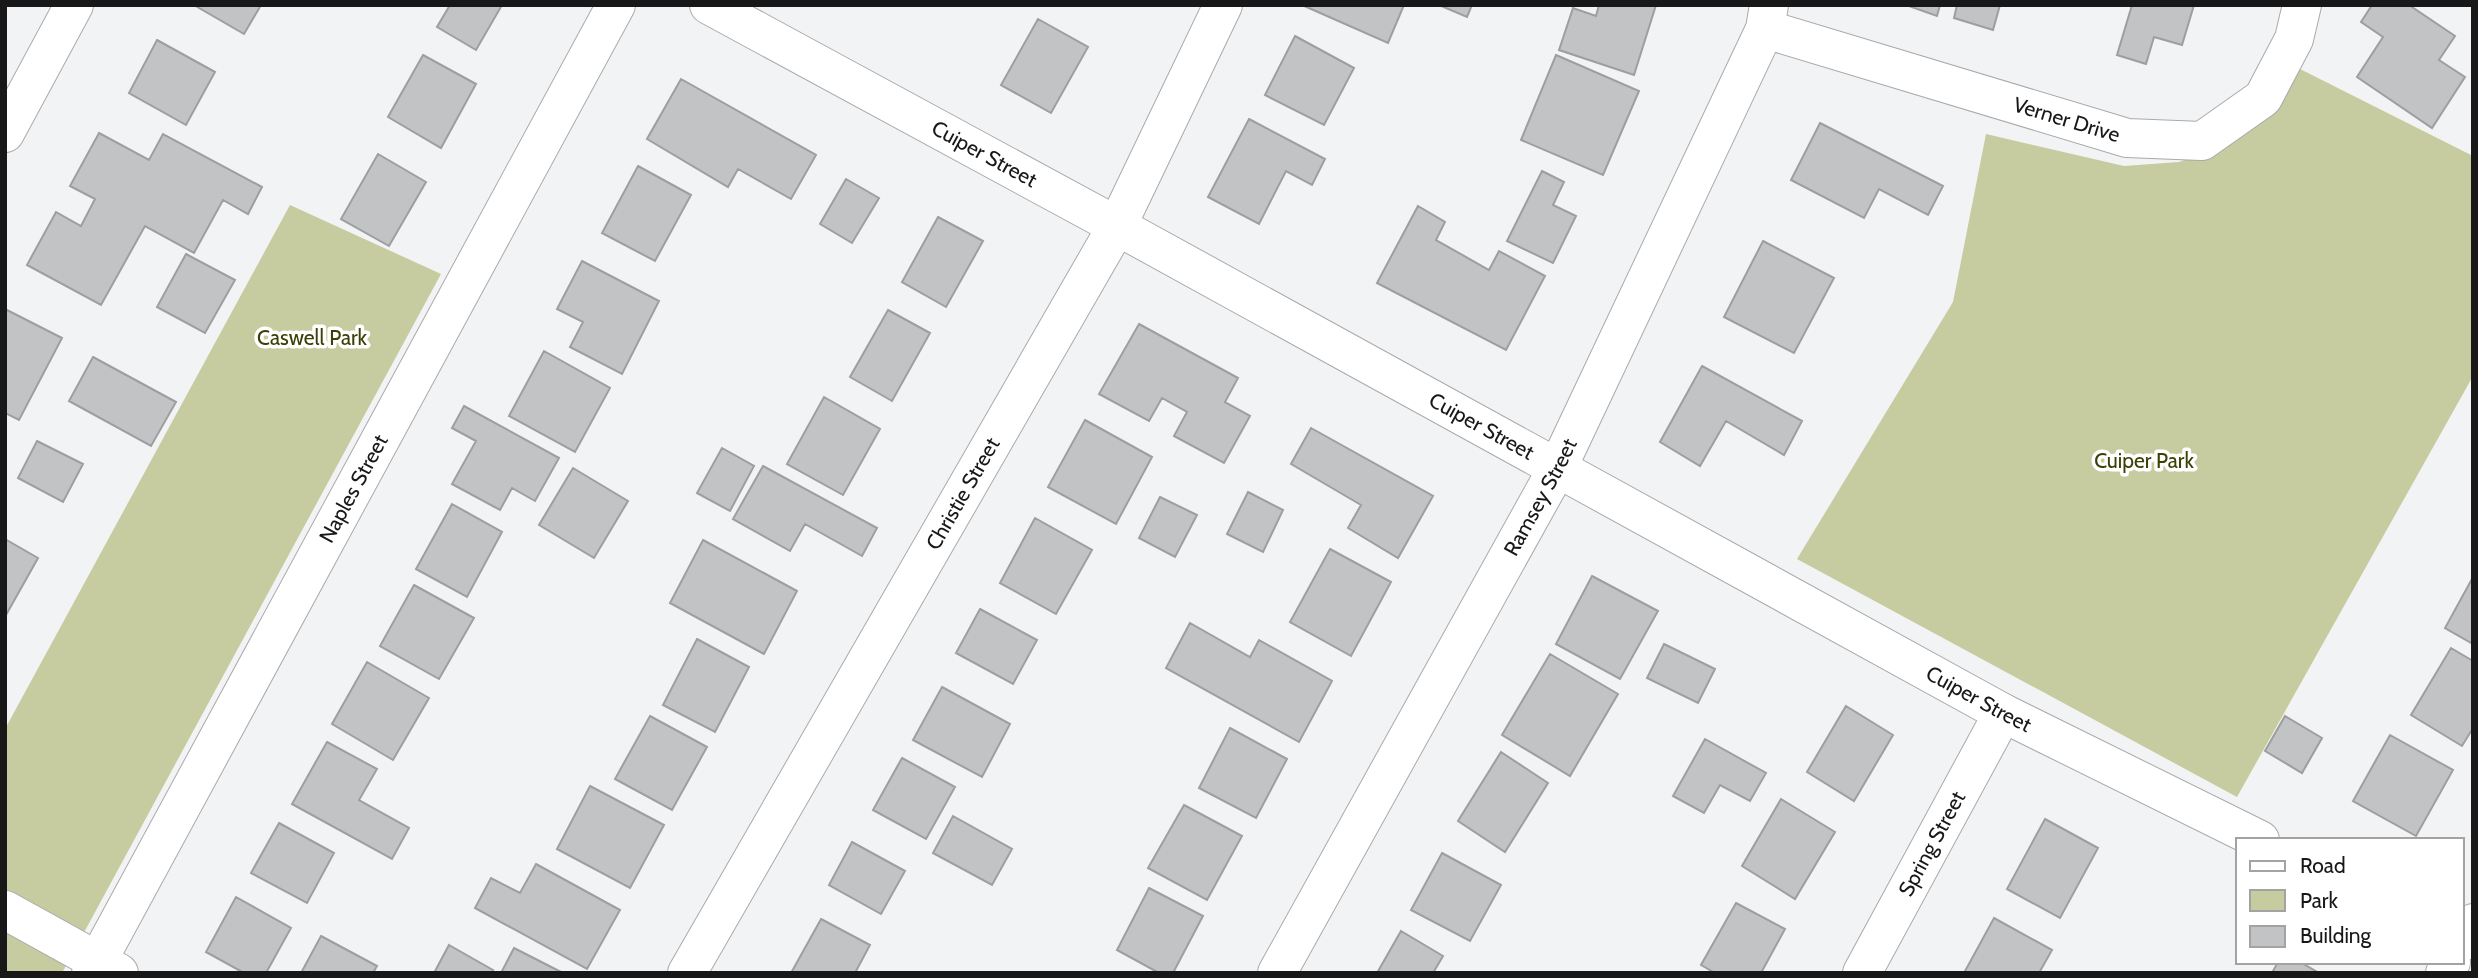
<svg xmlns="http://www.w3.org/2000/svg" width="2478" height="978" viewBox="0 0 2478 978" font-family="Cabin,sans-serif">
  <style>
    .green { fill: #c7cba0 }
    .building { fill: #c2c3c4; stroke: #9d9ea0; stroke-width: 2 }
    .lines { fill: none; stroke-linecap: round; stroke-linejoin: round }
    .minor-casing { stroke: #a9aaac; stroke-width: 40 }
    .minor { stroke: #fff; stroke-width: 38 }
    .labels { text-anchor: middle; stroke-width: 7; stroke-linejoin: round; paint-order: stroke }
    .street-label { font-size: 21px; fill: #181819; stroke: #fff }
    .park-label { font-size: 21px; fill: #3d3f04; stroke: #fff }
  </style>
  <rect width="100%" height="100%" fill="#f2f3f4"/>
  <!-- green -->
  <path class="green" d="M2300,69l173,87v220l-236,421 -440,-238 156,-257 33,-168 138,32 55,-4 57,-21 36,-32z
    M290,205l151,69 -379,699h-57v-244z"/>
  <!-- building -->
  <path class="building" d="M194,5h67l-17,29z
    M450,5h52l-26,45 -39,-23z
    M1302,5h102l-16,38z
    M1439,5h33l-5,12z
    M1599,5h57l-22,70 -75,-25 14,-42 23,8z
    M1906,5h34l-3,11z
    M1957,5h43l-7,25 -39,-12z
    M2132,5h62l-12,40 -28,-8 -8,27 -29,-9z
    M2372,5h37l46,31 -16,24 26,17 -33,51 -75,-51 26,-40 -22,-15z
    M1038,19l50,28 -37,66 -50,-28z
    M1295,36l59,32 -30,57 -59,-30z
    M157,40l58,32 -29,53 -57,-32z
    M423,55l53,29 -35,64 -53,-31z
    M1556,55l83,36 -36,84 -82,-35z
    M681,79l135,76 -25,44 -53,-30 -10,18 -81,-48z
    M1249,119l76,40 -13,26 -26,-14 -27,53 -51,-27z
    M1820,123l123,63 -15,29 -49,-26 -15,29 -73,-38z
    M99,133l50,27 14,-26 99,53 -14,27 -25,-14 -29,53 -49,-27 -44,79 -74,-40 29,-53 25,14 14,-27 -25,-13z
    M378,154l48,28 -37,64 -48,-27z
    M638,166l53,29 -36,66 -53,-28z
    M1542,171l22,11 -11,23 23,11 -23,47 -46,-22z
    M846,179l33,19 -27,45 -32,-19z
    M1418,206l27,16 -9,18 53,30 10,-19 46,25 -39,74 -129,-67z
    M938,217l45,24 -37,66 -44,-25z
    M1763,241l71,37 -40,75 -70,-36z
    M186,254l49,26 -30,53 -48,-26z
    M582,261l77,40 -37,73 -52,-27 13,-25 -26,-13z
    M5,309l57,29 -43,82 -14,-7z
    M888,310l42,23 -38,68 -42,-24z
    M1139,324l99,54 -13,24 25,14 -26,47 -50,-27 13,-24 -25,-14 -13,23 -50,-27z
    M544,351l66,37 -35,64 -66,-36z
    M93,357l83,45 -25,44 -82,-45z
    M1702,366l100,55 -18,34 -58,-34 -26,45 -40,-24z
    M824,397l56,32 -37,66 -56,-31z
    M464,406l95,52 -24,43 -23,-13 -12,22 -48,-26 24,-43 -24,-13z
    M1085,420l67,37 -36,67 -68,-37z
    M1311,428l122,68 -35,62 -50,-30 13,-23 -70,-41z
    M37,441l46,23 -20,38 -45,-24z
    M722,448l32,18 -24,45 -33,-18z
    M763,466l114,62 -15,28 -57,-32 -15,27 -57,-32z
    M573,468l55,33 -34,57 -55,-33z
    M1248,492l35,18 -20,42 -36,-18z
    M1160,497l37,18 -22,42 -36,-19z
    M452,504l50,28 -35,65 -51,-28z
    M1035,518l57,32 -36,64 -56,-31z
    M5,539l33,19 -32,57h-1z
    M703,540l94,51 -33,63 -94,-51z
    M1330,549l61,33 -40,74 -61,-34z
    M1592,576l66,35 -38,68 -64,-35z
    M2473,577v67l-28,-16z
    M414,585l60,33 -35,61 -59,-33z
    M980,609l57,31 -24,44 -57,-31z
    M1190,623l60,34 9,-17 73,41 -33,61 -133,-74z
    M697,639l52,28 -34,65 -52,-27z
    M1664,644l51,25 -17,34 -51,-25z
    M2451,648l22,13v67l-11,18 -51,-31z
    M1550,654l68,40 -48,82 -68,-41z
    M367,662l62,36 -36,62 -61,-36z
    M942,687l68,37 -28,53 -69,-37z
    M1846,706l47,29 -39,66 -47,-29z
    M650,716l57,31 -35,63 -57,-31z
    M2285,716l37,22 -20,35 -37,-22z
    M1230,728l57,31 -31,59 -57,-30z
    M2390,735l63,35 -37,66 -63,-35z
    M1705,739l61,34 -16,28 -30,-16 -16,28 -31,-17z
    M327,742l50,27 -18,31 50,28 -17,31 -100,-55z
    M1501,752l47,31 -43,69 -47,-31z
    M902,758l53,29 -29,52 -53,-29z
    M590,786l74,39 -34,63 -73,-39z
    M1781,799l54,33 -40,67 -53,-33z
    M1184,805l58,31 -35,64 -59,-32z
    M953,816l59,33 -20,36 -59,-32z
    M2045,819l53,29 -38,70 -53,-29z
    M279,823l55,30 -27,50 -56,-30z
    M852,842l53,29 -24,43 -52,-29z
    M1442,853l59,32 -31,56 -59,-31z
    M536,864l84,46 -33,59 -112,-61 16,-30 29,15z
    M1149,888l54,28 -30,57h-14l-42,-23z
    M236,897l55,31 -25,45h-22l-38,-21z
    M1736,903l49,26 -24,44h-46l-14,-8z
    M1994,918l58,32 -13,23h-75z
    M821,919l49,26 -15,28h-64z
    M1401,931l42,25 -10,17h-56z
    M321,936l56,30 -4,7h-72z
    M449,945l44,25 -2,3h-57z
    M514,948l49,25h-62z
    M2278,962h22l19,11h-47z"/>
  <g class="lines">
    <defs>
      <g id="minor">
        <path id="s1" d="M709,5l408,221 886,487 257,127"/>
        <path id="s2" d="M1765,29l362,109 75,3 61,-43 31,-59 8,-34"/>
        <path d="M5,133l69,-128"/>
        <path d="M5,910l114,63"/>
        <path d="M2462,942l11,-19"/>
        <path id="s3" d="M91,973l525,-968"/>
        <path id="s4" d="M687,973l430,-747 106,-221"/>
        <path id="s5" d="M1277,973l281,-506 207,-438 4,-24"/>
        <path id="s6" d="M1862,973l141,-260"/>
        <path d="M2445,973l6,-11"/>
      </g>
    </defs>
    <!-- minor casing -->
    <use href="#minor" class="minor-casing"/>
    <!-- minor -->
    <use href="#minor" class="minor"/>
  </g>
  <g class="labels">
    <!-- street labels -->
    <g class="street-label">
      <text dy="7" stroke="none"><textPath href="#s2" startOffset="315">Verner Drive</textPath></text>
      <text dy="7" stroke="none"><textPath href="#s1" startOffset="313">Cuiper Street</textPath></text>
      <text dy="7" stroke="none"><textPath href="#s1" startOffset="880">Cuiper Street</textPath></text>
      <text dy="7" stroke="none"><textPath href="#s3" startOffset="551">Naples Street</textPath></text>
      <text dy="7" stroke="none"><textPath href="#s4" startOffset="553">Christie Street</textPath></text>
      <text dy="7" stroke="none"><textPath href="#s5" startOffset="544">Ramsey Street</textPath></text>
      <text dy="7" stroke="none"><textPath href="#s1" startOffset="1447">Cuiper Street</textPath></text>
      <text dy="7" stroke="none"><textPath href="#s6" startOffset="147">Spring Street</textPath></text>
    </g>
    <!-- park labels -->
    <g class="park-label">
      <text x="312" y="345">Caswell Park</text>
      <text x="2144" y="468">Cuiper Park</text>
    </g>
  </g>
  <!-- border -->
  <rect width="2478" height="978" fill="none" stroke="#181819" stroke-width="14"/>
  <!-- legend -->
  <rect x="2236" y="838" width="228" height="126" fill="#ffffff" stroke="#a3a3a3" stroke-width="2"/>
  <rect x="2250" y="861" width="35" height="10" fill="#ffffff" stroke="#a3a3a3" stroke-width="2"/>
  <text x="2300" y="873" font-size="21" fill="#181819">Road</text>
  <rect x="2250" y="890" width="35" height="21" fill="#c7cba0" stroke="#a3a3a3" stroke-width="2"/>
  <text x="2300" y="908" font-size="21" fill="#181819">Park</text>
  <rect x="2250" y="926" width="35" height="21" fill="#c2c3c4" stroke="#a3a3a3" stroke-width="2"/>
  <text x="2300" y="943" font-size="21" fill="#181819">Building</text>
</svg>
